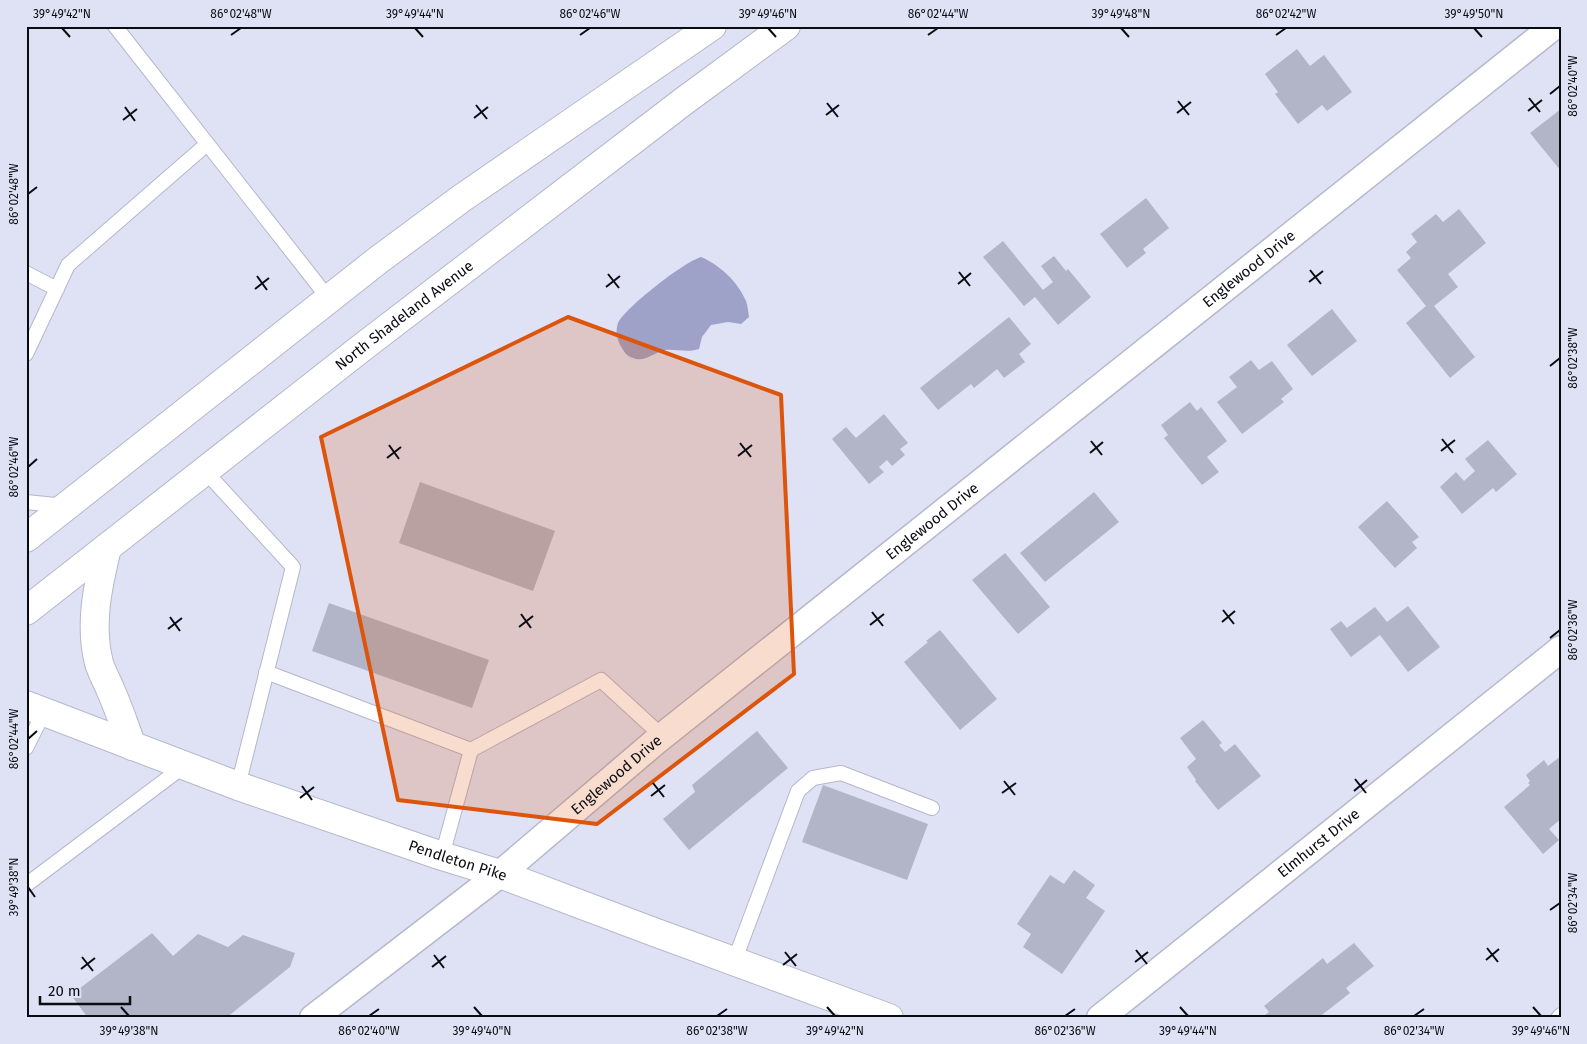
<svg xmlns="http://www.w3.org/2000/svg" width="1587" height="1044" viewBox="0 0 1587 1044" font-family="'Fira Sans',sans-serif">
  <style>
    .water { fill: #9ea2c8 }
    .building { fill: #b2b4c7 }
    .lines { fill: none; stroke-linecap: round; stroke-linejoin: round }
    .lane-casing { stroke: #b5b7ca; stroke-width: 16 }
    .street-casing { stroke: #b5b7ca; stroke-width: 29 }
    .primary-casing { stroke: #b5b7ca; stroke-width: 30 }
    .lane { stroke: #fff; stroke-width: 14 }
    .street { stroke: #fff; stroke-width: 26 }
    .primary { stroke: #fff; stroke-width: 28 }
    .marked { fill: #dd550c; fill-opacity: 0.2; stroke: #dd550c; stroke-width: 4; stroke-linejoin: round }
    .ticks { fill: none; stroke: #0b0c12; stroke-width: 2 }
    .labels { text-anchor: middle; stroke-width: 5; stroke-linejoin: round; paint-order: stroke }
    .street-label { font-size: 15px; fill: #0b0c12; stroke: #dfe2f5 }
    .neatline { fill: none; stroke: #0b0c12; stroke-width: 2 }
    .ticks-label { font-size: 12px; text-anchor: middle; fill: #0b0c12 }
  </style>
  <rect width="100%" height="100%" fill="#dfe2f5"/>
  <!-- water -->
  <path class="water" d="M701,257c19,8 37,25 45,44 2,5 2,11 3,16l-8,7 -13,-2 -17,3 -9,12 -3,12c-12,4 -22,0 -34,1 -11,2 -20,13 -32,8 -5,-1 -9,-6 -11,-10 -5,-7 -7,-17 -4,-25 8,-16 66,-61 83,-66z"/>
  <!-- building -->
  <path class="building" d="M1297,49l13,17 14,-11 28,37 -25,19 -5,-6 -24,19 -23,-30 3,-2 -13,-18z
    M1561,109v62l-31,-38z
    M1146,198l23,30 -26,21 3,4 -19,15 -27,-34z
    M1459,209l27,34 -38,31 10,13 -24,19 41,51 -25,21 -44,-55 20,-17 -29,-36 14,-12 -5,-6 11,-10 -6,-8 25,-20 7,8z
    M1003,241l40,49 10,-8 -12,-16 13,-10 12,15 2,-2 23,28 -33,28 -23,-28 -11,9 -41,-49z
    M1332,309l25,32 -45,35 -25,-31z
    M1009,317l22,27 -12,10 6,8 -21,16 -7,-9 -23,19 -3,-4 -33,26 -18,-22z
    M1251,360l8,10 13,-9 21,28 -12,10 3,3 -42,32 -25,-32 20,-15 -8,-10z
    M1190,402l7,9 4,-4 26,34 -20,16 12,15 -17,13 -38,-47 4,-3 -7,-10z
    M884,414l24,29 -8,6 5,6 -13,11 -5,-6 -8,7 5,5 -15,12 -37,-45 14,-12 10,11z
    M1488,440l29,34 -21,18 -3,-4 -31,26 -22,-27 16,-15 8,9 11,-10 -10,-12z
    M420,482l135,49 -22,60 -134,-48z
    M1094,492l25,30 -74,60 -25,-29z
    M1387,501l32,36 -7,5 5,6 -22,20 -37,-41z
    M1005,553l45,54 -32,27 -46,-54z
    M329,603l160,57 -17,48 -160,-57z
    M1408,606l32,41 -32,25 -28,-37 -29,22 -21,-28 11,-8 6,7 28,-21 12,15z
    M940,630l57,69 -37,31 -56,-68 24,-20 -2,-1z
    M1203,720l19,23 -3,2 6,7 10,-8 26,32 -43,34 -23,-29 1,-1 -9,-13 9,-8 -16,-21z
    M757,731l31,37 -99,82 -26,-31 32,-27 -3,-7z
    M1561,756v63l-12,10 10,11 -16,14 -39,-47 26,-22 -2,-2 2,-2 -4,-6 18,-15 4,6z
    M823,785l105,39 -21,56 -105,-38z
    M1074,870l21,15 -9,13 19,13 -43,63 -39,-27 8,-13 -14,-10 33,-49 14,9z
    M152,933l21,23 25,-22 30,13 15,-12 52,18 -5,14 -64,51h-138l-17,-23z
    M1354,943l20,23 -28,22 4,5 -32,25h-57l8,-6 -5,-6 59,-48 4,6z"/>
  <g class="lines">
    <defs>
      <path id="lane" d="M115,26l214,273
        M26,273l31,16
        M26,354l42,-89 139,-121
        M205,471l88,96 -55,219
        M26,502l39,4
        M266,672l205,78 -29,106
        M26,748l18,-36
        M471,750l130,-70 61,56
        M26,885l158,-119
        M734,962l64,-171 15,-13 28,-5 91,35
        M1558,1018l3,-3"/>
      <g id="street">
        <path id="s1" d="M313,1018l187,-144 155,-132 899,-716"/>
        <path id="s2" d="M1100,1018l461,-369"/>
      </g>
      <g id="primary">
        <path d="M26,538l351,-277 85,-63 250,-172"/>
        <path d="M107,548c-9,37 -18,76 -8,115 3,10 8,18 12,28 8,18 14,37 21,55"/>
        <path id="s3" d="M26,611l338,-265 320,-245 102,-75"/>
        <path id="s4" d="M26,705l212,81 204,70 58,18 154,58 235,86"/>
      </g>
    </defs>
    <!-- lane casing -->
    <use href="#lane" class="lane-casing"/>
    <!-- street casing -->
    <use href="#street" class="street-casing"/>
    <!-- primary casing -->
    <use href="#primary" class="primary-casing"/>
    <!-- lane -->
    <use href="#lane" class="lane"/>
    <!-- street -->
    <use href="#street" class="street"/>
    <!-- primary -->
    <use href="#primary" class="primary"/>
  </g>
  <!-- marked area -->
  <path class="marked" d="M568,317l213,78 13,279 -197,150 -199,-24 -77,-363z"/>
  <!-- ticks -->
  <path class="ticks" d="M62,28l8,9M415,28l8,9M768,28l8,9M1121,28l8,9M1474,28l8,9M231,35l10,-7M580,35l10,-7M928,35l10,-7M1276,35l10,-7M1550,94l10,-8M1529,98l11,14M1178,101l11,14M827,103l11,14M476,105l11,14M125,107l10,14M1528,111l14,-11M1177,113l14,-11M826,115l13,-10M474,118l14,-11M123,120l14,-11M28,194l9,-7M1310,270l11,14M959,272l11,14M608,274l11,14M257,276l10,14M1309,282l14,-11M958,284l13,-11M606,287l14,-11M255,289l14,-11M1550,366l10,-8M1442,439l11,14M1091,441l11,14M740,443l11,14M389,445l10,14M1441,451l14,-11M1090,453l13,-11M738,456l14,-11M387,458l14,-11M28,467l9,-8M1223,610l11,14M872,612l11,14M521,614l10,14M170,617l10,14M1222,622l13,-11M870,625l14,-11M519,627l14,-11M168,629l14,-11M1550,638l10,-8M28,739l9,-8M1355,779l11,14M1004,781l11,14M653,783l11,14M302,786l10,14M1354,791l13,-11M1002,793l14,-10M651,796l14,-11M300,798l14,-11M28,887l7,10M1550,910l10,-7M1487,948l11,14M1136,950l11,14M785,952l11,14M434,955l10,13M82,957l11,14M1486,960l13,-11M1135,962l13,-10M783,965l14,-11M432,967l14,-11M81,969l14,-11M121,1007l8,9M474,1007l8,9M827,1007l8,9M1180,1007l8,9M1533,1007l8,9M369,1016l10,-7M717,1016l10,-7M1065,1016l10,-7M1414,1016l10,-7"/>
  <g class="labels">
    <!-- street labels -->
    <g class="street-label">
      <text dy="5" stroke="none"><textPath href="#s1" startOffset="1199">Englewood Drive</textPath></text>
      <text dy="5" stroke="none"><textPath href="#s3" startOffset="480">North Shadeland Avenue</textPath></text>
      <text dy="5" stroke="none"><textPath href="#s1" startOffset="794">Englewood Drive</textPath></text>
      <text dy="5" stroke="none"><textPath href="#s1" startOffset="389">Englewood Drive</textPath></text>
      <text dy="5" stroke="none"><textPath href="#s2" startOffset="280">Elmhurst Drive</textPath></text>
      <text dy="5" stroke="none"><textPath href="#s4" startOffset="459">Pendleton Pike</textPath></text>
    </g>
  </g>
  <!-- border -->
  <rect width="1587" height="1044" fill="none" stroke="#dfe2f5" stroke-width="55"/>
  <!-- scale -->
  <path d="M40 996v8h90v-8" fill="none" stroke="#0b0c12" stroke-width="2.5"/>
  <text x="48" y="996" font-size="15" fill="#0b0c12" stroke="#dfe2f5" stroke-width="4" paint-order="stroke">20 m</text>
  <rect x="28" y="28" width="1532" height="988" class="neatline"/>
  <g class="ticks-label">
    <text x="62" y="18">39°49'42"N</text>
    <text x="241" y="18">86°02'48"W</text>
    <text x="415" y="18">39°49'44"N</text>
    <text x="590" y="18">86°02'46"W</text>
    <text x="768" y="18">39°49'46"N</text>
    <text x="938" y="18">86°02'44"W</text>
    <text x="1121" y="18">39°49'48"N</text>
    <text x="1286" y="18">86°02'42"W</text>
    <text x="1474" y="18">39°49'50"N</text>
    <text transform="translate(1573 86) rotate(-90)" y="4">86°02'40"W</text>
    <text transform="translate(14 194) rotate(-90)" y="4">86°02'48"W</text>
    <text transform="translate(1573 358) rotate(-90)" y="4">86°02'38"W</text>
    <text transform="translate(14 467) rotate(-90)" y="4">86°02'46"W</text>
    <text transform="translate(1573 630) rotate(-90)" y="4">86°02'36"W</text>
    <text transform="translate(14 739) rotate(-90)" y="4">86°02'44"W</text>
    <text transform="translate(14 887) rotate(-90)" y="4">39°49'38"N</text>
    <text transform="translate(1573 903) rotate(-90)" y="4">86°02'34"W</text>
    <text x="129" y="1035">39°49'38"N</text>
    <text x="369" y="1035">86°02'40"W</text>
    <text x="482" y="1035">39°49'40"N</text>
    <text x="717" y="1035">86°02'38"W</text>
    <text x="835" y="1035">39°49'42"N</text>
    <text x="1065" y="1035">86°02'36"W</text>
    <text x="1188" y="1035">39°49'44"N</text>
    <text x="1414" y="1035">86°02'34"W</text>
    <text x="1541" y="1035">39°49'46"N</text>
  </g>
</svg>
